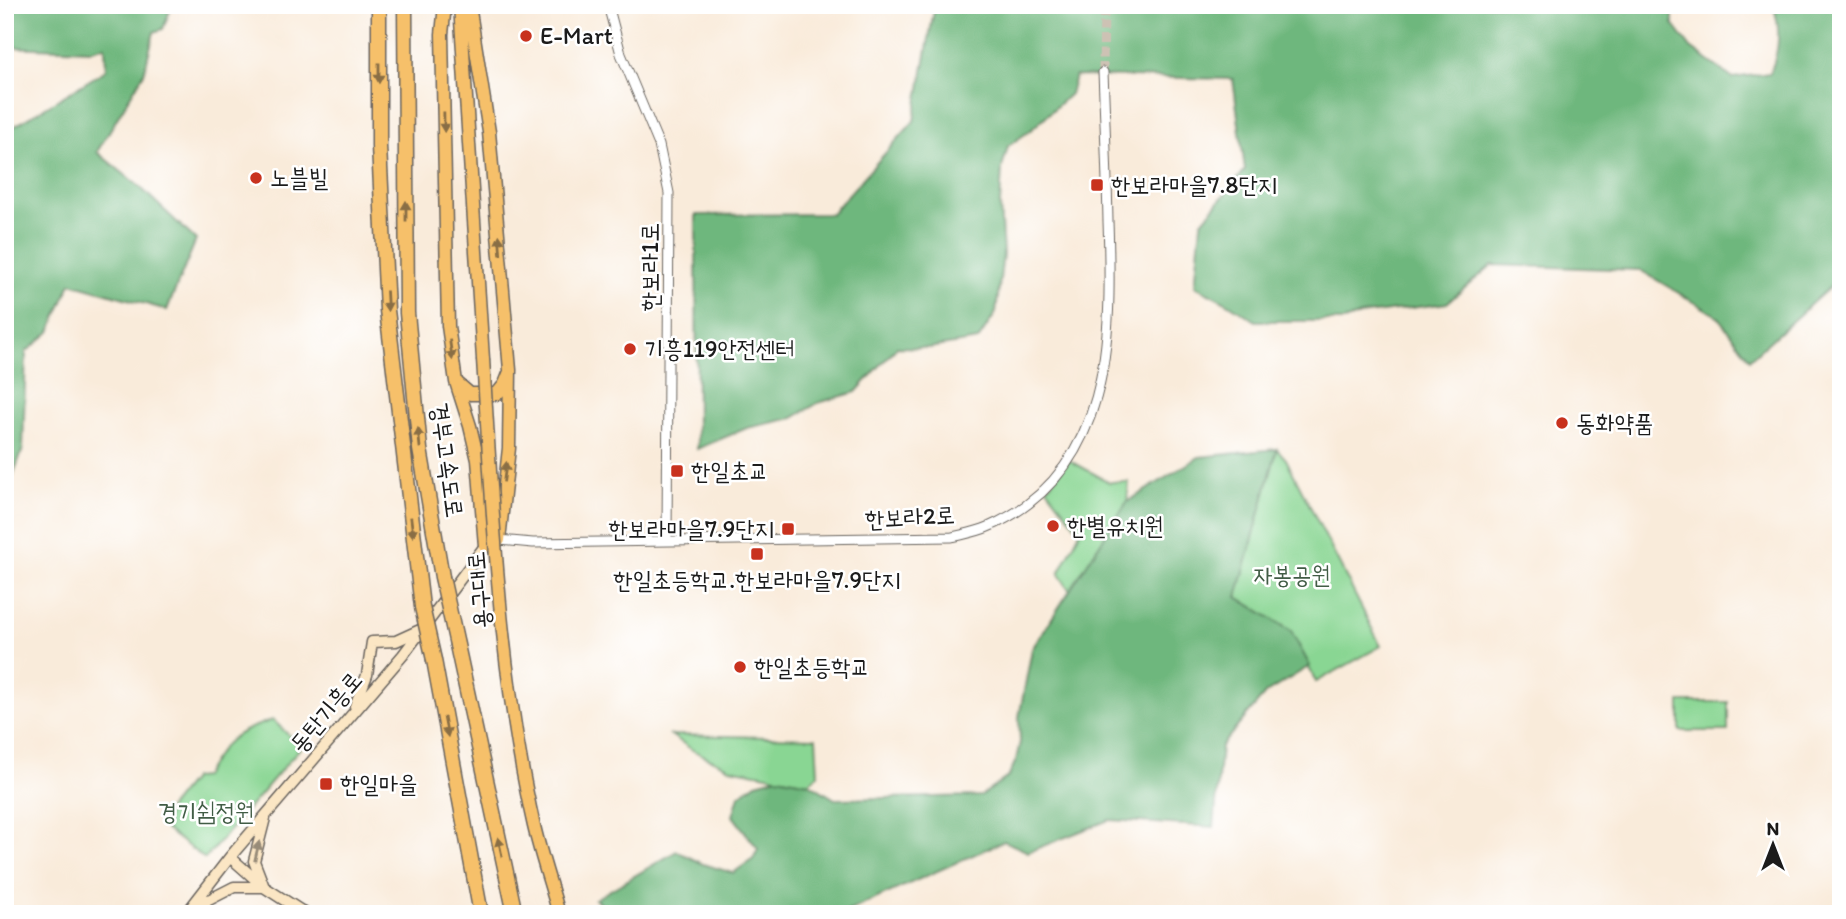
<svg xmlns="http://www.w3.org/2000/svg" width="1846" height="919" viewBox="0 0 1846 919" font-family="Itim,'Poor Story',sans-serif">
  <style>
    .green { fill: #89d693; stroke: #527958; stroke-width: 2 }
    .forest { fill: #6eb77d; stroke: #456a4c; stroke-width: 2 }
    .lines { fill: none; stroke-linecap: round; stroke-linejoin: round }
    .tertiary-tunnel { stroke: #cdc2b4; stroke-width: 9; stroke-dasharray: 9 4.5; stroke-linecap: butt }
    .tertiary-casing { stroke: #69645e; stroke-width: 11 }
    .secondary-casing { stroke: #69645e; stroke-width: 13 }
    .trunk-casing { stroke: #69645e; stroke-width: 15 }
    .motorway-casing { stroke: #69645e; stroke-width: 17 }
    .tertiary { stroke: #fff; stroke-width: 9 }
    .secondary { stroke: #fbe6c4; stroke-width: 10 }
    .trunk { stroke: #f6c06b; stroke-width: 12 }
    .motorway { stroke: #f6c06b; stroke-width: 14 }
    .trunk-bridge-casing { stroke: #69645e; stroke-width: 15; stroke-linecap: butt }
    .motorway-bridge-casing { stroke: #69645e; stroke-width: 17; stroke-linecap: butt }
    .trunk-bridge { stroke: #f6c06b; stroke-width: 12 }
    .motorway-bridge { stroke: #f6c06b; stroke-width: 14 }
    .oneway { fill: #896e44 }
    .oneway2 { fill: #978b78 }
    .poi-dot { fill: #c8321e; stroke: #fff; stroke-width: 2.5 }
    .labels { text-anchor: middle; stroke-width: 5; stroke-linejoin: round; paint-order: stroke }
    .poi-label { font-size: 24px; fill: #1c1c1c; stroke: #fff; text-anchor: start }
    .street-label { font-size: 24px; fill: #1c1c1c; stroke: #fff }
    .park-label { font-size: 24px; fill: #425d46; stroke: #fff }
  </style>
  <rect width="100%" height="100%" fill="#fff"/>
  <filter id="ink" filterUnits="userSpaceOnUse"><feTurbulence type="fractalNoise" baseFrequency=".0143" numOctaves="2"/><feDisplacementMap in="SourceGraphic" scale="14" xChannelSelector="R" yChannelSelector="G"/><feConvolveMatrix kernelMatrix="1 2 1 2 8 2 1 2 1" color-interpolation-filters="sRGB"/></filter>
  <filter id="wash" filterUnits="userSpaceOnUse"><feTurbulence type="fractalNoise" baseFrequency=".00686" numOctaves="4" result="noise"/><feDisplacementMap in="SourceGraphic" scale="28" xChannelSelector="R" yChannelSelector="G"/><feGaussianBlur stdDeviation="1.57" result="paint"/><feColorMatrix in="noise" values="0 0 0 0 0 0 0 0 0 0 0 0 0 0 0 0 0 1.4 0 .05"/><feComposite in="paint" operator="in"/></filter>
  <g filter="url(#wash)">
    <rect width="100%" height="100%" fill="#f9ebda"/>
    <!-- green -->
    <path class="green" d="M1277,449l9,10 95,187 -65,36 -25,-51 -54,-34z
      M1069,460l40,22h20l-2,20 -57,89 -11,-17 21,-42 -33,-44z
      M1680,702h48v29h-48z
      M273,720l28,27 -96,112 -41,-31 4,-19 25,-31 10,-1c23,-38 28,-43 70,-57z
      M671,735l145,3 2,36 -9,9 -79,-15 -36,-17z"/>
    <!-- forest -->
    <path class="forest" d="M5,5h167l-9,24 -9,3 -10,41 -47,79 43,35 56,53 -29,70 -96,-27 -21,49 -24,20 -3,97 -18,47v-364l101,-62 -1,-24 -13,4 -87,-3z
      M935,5h738v19l18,24 41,30 38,-5c9,-21 11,-45 3,-68h68v272l-91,82 -33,-43 -77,-46 -148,-5 -45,38 -87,12 -16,6h-88l-30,-19 -31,-16 6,-63 44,-53 -12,-91 -158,-3 -5,18 -39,36 -23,16 -6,22 -2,37 3,49 -7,59 -18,27 -49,8 -32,-1 -41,45 -38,11 -25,15 -46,10 -50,21 -1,-234 135,-1 83,-93z
      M1277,449l-40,148 54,34 19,35 -44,27 -45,53 -7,81 -105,-7 -81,32 -24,-11 -162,73h-228l-19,-15 82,-48 26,13 30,9 20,-14 5,-10 -25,-33 6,-21 17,-12 22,-6 31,6 26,16 146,-3 28,-20 7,-16 4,-18 -1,-25 13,-68 95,-147 72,-45z"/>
  </g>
  <g filter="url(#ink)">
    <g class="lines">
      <!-- tertiary-tunnel -->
      <path class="tertiary-tunnel" d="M1103,72l1,-67"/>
      <defs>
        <path id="tertiary" d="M608,5l13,49 38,91 10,48 -2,347
          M499,540l34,3 419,-6c12,-3 25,-5 36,-10 125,-54 124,-191 120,-306 -1,-50 -3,-100 -5,-149"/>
        <path id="secondary" d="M355,706l12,-31 5,-33 24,-1 24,-11
          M230,857l34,30 42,27
          M195,907l39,-20h30l-10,-26 11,-43
          M186,914l44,-57 173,-202 82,-109 6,-2"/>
        <path id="trunk" d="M445,5l-3,29 6,292 8,56 14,44 8,34 7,86
          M460,5l23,354
          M469,5l20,127 21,238 -1,78 -10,92
          M456,382l14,12h27l8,-10 4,-10"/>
        <path id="motorway" d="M379,5v141l8,164 35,297
          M405,5l2,308 13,136 22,128
          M457,645l58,269
          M434,660l47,254"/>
      </defs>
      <!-- tertiary casing -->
      <use href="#tertiary" class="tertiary-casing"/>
      <!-- secondary casing -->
      <use href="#secondary" class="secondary-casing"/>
      <!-- trunk casing -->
      <use href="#trunk" class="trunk-casing"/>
      <!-- motorway casing -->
      <use href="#motorway" class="motorway-casing"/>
      <!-- tertiary -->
      <use href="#tertiary" class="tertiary"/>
      <!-- secondary -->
      <use href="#secondary" class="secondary"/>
      <!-- trunk -->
      <use href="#trunk" class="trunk"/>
      <!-- motorway -->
      <use href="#motorway" class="motorway"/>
      <defs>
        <path id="trunk-bridge" d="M483,359c10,156 16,315 51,467 7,30 17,59 25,88"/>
        <path id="motorway-bridge" d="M442,577l15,68
          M422,607l12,53"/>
      </defs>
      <!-- trunk-bridge casing -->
      <use href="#trunk-bridge" class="trunk-bridge-casing"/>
      <!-- motorway-bridge casing -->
      <use href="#motorway-bridge" class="motorway-bridge-casing"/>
      <!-- trunk-bridge -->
      <use href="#trunk-bridge" class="trunk-bridge"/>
      <!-- motorway-bridge -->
      <use href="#motorway-bridge" class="motorway-bridge"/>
    </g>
    <!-- one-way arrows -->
    <defs><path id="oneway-solid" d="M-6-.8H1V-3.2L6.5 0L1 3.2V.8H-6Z" transform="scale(1.75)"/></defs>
    <g class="oneway">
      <use href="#oneway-solid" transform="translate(379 73) rotate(90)"/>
      <use href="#oneway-solid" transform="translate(444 122) rotate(89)"/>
      <use href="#oneway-solid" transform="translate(406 211) rotate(-90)"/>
      <use href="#oneway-solid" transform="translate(500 245) rotate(-94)"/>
      <use href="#oneway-solid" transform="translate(387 301) rotate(87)"/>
      <use href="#oneway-solid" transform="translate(451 350) rotate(82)"/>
      <use href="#oneway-solid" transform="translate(419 438) rotate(-96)"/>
      <use href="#oneway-solid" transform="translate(505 472) rotate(-82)"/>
      <use href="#oneway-solid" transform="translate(412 527) rotate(83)"/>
      <use href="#oneway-solid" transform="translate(446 727) rotate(79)"/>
      <use href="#oneway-solid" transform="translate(500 847) rotate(-102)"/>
    </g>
    <use class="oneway2" href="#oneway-solid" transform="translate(257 851) rotate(-77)"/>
  </g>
  <!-- markers -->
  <g class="poi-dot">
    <circle cx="526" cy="36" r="7"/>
    <circle cx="256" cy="178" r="7"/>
    <rect x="1090" y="178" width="14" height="14" rx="3.5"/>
    <circle cx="630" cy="349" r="7"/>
    <circle cx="1562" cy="423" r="7"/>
    <rect x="670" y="464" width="14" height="14" rx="3.5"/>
    <circle cx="1053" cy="526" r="7"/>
    <rect x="781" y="522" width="14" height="14" rx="3.5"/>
    <rect x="750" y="547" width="14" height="14" rx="3.5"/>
    <circle cx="740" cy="667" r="7"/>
    <rect x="319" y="777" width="14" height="14" rx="3.5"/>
  </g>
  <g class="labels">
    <!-- poi labels -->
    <g class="poi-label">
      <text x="540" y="44">E-Mart</text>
      <text x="270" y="186">노블빌</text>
      <text x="1111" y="193">한보라마을7.8단지</text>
      <text x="644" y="357">기흥119안전센터</text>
      <text x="1576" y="431">동화약품</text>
      <text x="691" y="479">한일초교</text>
      <text x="1067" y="534">한별유치원</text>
      <text x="774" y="537" text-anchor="end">한보라마을7.9단지</text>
      <text x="757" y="588" text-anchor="middle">한일초등학교.한보라마을7.9단지</text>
      <text x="754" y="675">한일초등학교</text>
      <text x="340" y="792">한일마을</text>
    </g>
    <!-- street labels -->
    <g class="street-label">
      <text transform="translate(650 267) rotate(-90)" y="8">한보라1로</text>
      <text transform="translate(447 460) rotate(82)" y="8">경부고속도로</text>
      <text transform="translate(910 517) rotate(-3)" y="8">한보라2로</text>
      <text transform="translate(479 590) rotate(-95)" y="8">용구대로</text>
      <text transform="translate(326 712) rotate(-50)" y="8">동탄기흥로</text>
    </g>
    <!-- park labels -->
    <g class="park-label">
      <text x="1292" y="583">자봉공원</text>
      <text x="206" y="820">경기쉼정원</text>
    </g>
  </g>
  <!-- margin -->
  <rect width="1846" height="919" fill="none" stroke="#fff" stroke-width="28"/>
  <!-- north arrow -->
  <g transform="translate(1773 845)" stroke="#ffffff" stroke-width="5" paint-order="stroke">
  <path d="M0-5L12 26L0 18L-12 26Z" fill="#1c1c1c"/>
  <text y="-10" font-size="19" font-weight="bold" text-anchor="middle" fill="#1c1c1c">N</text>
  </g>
</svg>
